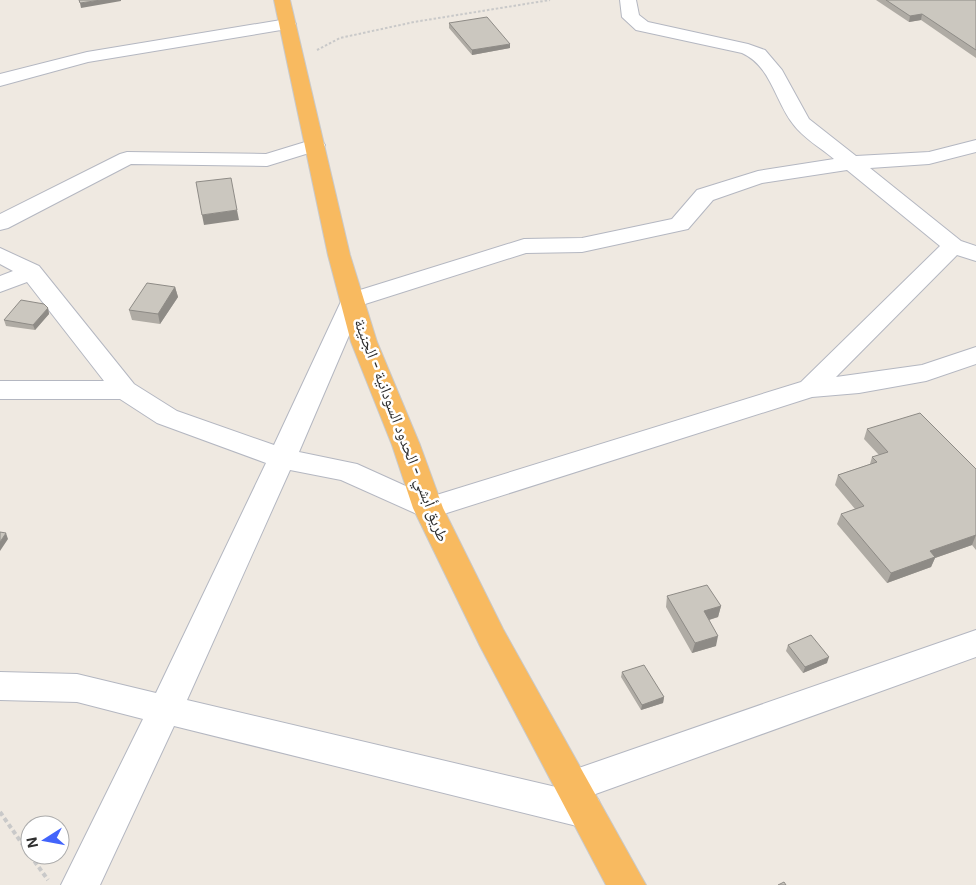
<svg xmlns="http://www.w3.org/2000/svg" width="976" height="885" viewBox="0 0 976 885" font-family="Inter,'Noto Naskh Arabic',sans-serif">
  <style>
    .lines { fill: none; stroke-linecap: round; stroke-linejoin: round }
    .minor-casing { stroke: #b4b7c1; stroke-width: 2 }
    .trunk-casing { stroke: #c9c9c9; stroke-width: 2 }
    .path-far1 { stroke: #c9c9c9; stroke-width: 2; stroke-dasharray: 2.5 2; stroke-linecap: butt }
    .path { stroke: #c9c9c9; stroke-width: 4; stroke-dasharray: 4.5 3; stroke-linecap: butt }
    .minor { fill: #fff; fill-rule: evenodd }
    .trunk { fill: #f8ba60; fill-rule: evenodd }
    .wall { fill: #afaba4 }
    .shaded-wall { fill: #8e8b86 }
    .building { fill: #cbc7bf; stroke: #8e8b86 }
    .labels { text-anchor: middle; stroke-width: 5; stroke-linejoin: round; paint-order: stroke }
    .street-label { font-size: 16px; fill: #2e2e2e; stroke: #fff }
  </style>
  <rect width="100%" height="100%" fill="#efe9e1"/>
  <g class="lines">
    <defs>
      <path id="minor" d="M620,0h16l3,15 9,7 100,22 17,6 17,20 27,49 47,37 73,-4 47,-12v12l-47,12 -59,4 91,73 15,5v15l-19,-6 -121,122 86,-12 54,-18v17l-50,17 -67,12 -47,4 -384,122 -87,-39 -51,-10 -103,230 369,87 4,-12 13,-5 403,-140v27l-386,139 8,3 5,12 -5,12 -13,5 -411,-102 -74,159h-39l82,-166 -66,-17 -77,-2v-28l77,2 79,19 110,-230 -109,-40 -37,-24h-120v-18h104l-77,-99 -27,10v-16l13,-5 -13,-7v-16l39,18 95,118 43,27 97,34 70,-150 180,-56 58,-1 90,-19 25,-29 61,-19 76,-12c-13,-11 -31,-21 -41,-35 -18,-23 -22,-58 -51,-71l-106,-23 -14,-13zM847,170l93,76 -139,136 -371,115 -73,-33 -58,-12 63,-147 164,-52 56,-1 106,-23 25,-29 49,-17z
        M287,19l6,1 3,4 -3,4 -205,34 -88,24v-12l87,-22z
        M315,139l7,2 3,4 -3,4 -55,17 -136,-2 -123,64 -8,2v-16l120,-60 7,-2 139,2z"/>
      <path id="trunk" d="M274,0h16l60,255 27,87 43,103 23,63 60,121 143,256h-40l-126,-239 -67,-138 -21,-63 -41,-103 -23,-87z"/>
    </defs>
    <!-- minor casing -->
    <use href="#minor" class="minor-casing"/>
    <!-- trunk casing -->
    <use href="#trunk" class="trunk-casing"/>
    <!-- path-far1 -->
    <path class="path-far1" d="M317,50l23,-12 74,-16 136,-22"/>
    <!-- path -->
    <path class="path" d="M0,812l30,43
      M30,855l18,25"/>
    <!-- minor -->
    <use href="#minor" class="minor"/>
    <!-- trunk -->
    <use href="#trunk" class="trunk"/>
  </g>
  <!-- wall -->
  <path class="wall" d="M876,0h100v58l-55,-38 -12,2z
    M449,23l61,25 -38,7 -23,-27z
    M175,287l3,10 -18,27 -28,-4 -3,-10z
    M48,308l1,6 -14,16 -29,-4 -2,-6z
    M867,429l109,40v81l-4,-5 -37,13 -4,9 -44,16 -50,-59 4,-10 14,-5 -20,-24 3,-10 32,-11 2,-7 7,-2 -15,-16z
    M667,596l54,10 -3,11 -9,3 7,26 -24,7 -26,-46z
    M788,645l39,18 -24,10 -17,-22z
    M622,672l42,25 -1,6 -22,7 -20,-33z"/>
  <!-- shaded-wall -->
  <path class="shaded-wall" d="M101,0h20v1l-40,7 -1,-5z
    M922,14l-1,6 -12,2 1,-6z
    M510,44v4l-38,7v-5z
    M237,210l2,10 -35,5 -2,-10z
    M175,287l3,10 -18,27 -2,-10z
    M48,308l1,6 -14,16 -2,-5z
    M6,533l2,6 -8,12v-9z
    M976,535l-4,10 -37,13 -4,9 -44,16 4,-10 39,-22z
    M721,606l-3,11 -16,5 2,-11z
    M718,636l-2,10 -24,7 3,-10z
    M829,657l-2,6 -24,10 2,-6z
    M664,697l-1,6 -22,7 1,-5z"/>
  <!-- building -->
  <path class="building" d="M79,0h22l-21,3z
    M886,0h90v50l-54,-36 -12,2z
    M487,17l23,27 -38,6 -23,-27z
    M231,178l6,32 -35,5 -6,-33z
    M147,283l28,4 -17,27 -29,-4z
    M21,300l23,4 4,4 -15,17 -29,-5z
    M920,413l56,56v66l-46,16 5,6 -44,16 -50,-59 23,-8 -26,-31 39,-13 -5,-5 16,-5 -21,-23z
    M0,532l6,1 -6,9z
    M707,585l14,21 -17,5 14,25 -23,7 -28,-47z
    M811,635l18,22 -24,10 -17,-22z
    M644,665l20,32 -22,8 -20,-33z
    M784,882l2,3h-8z"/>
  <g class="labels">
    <!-- street labels -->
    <g class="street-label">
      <text transform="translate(402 430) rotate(69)" y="6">طريق أبشي - الحدود السودانية - الجنينة</text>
    </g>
  </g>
  <!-- north arrow -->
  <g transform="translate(45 840) rotate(259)"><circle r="24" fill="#ffffff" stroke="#ababab"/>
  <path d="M0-4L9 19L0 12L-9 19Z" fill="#4264fb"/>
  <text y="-8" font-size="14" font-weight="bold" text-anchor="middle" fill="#2e2e2e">N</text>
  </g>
</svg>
